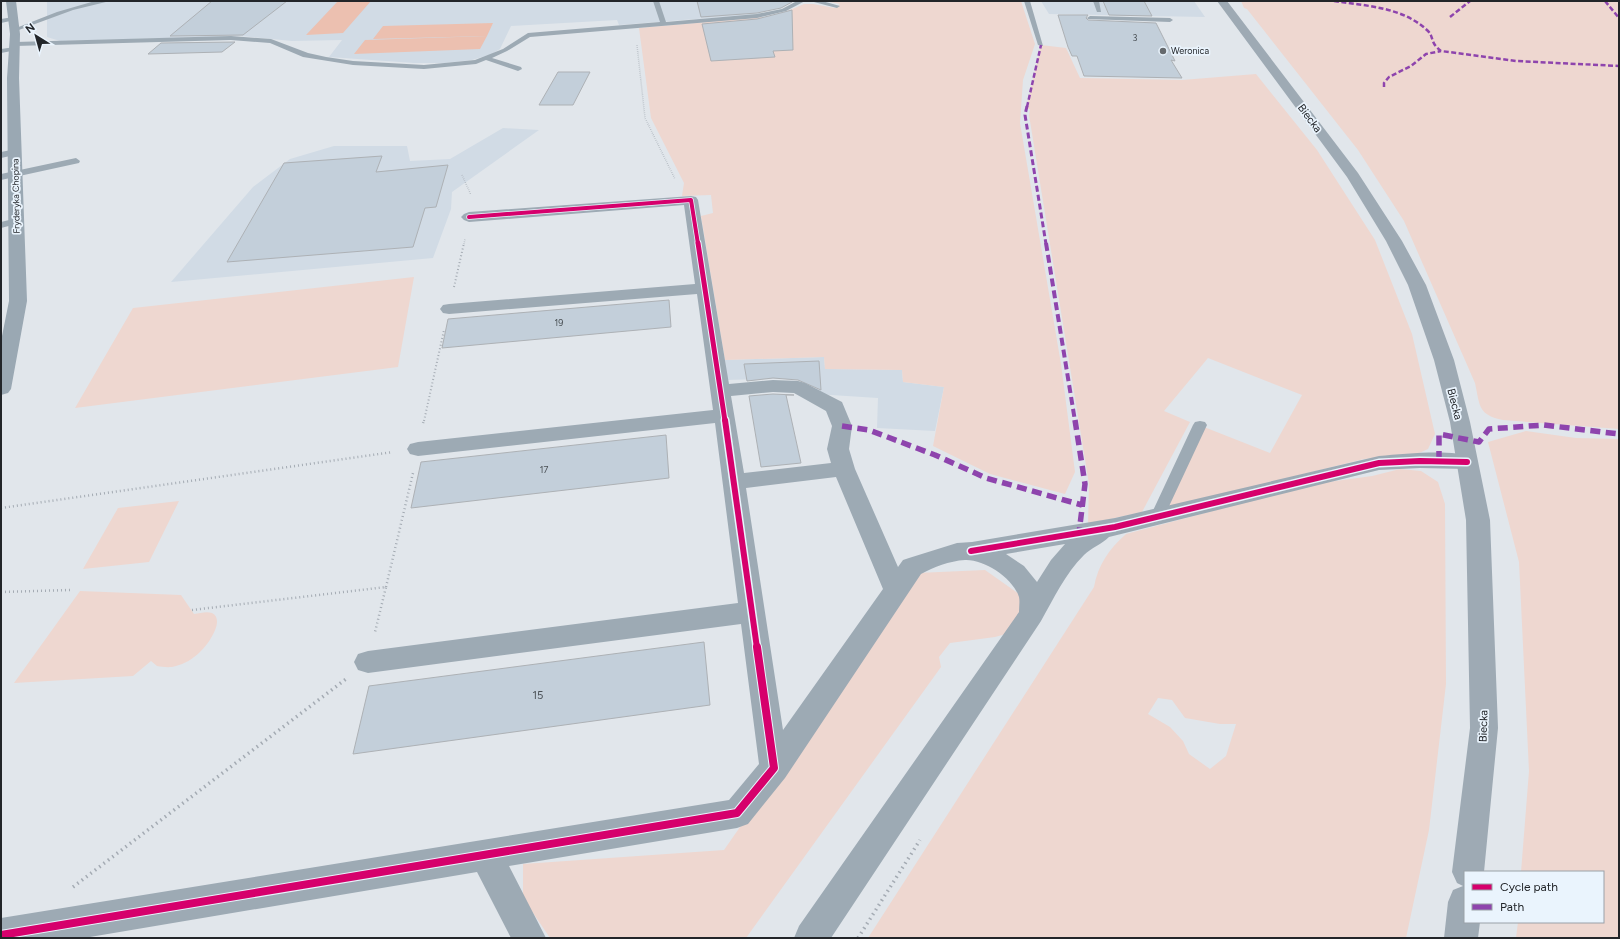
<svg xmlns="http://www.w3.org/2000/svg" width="1620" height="939" viewBox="0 0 1620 939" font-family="Figtree,sans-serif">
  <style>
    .built { fill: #d1dbe5 }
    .green { fill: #eed7d0; fill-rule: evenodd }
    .water { fill: #ecc0b0 }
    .building { fill: #c3cfda; stroke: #adb1b5 }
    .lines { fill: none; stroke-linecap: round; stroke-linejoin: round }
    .path-far3 { stroke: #a4abb3; stroke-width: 1.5; stroke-dasharray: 0.5 1.5; stroke-linecap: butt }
    .path-far2 { stroke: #a4abb3; stroke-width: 2; stroke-dasharray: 1 2.5; stroke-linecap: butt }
    .path-far1 { stroke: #a4abb3; stroke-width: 2.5; stroke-dasharray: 1 3; stroke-linecap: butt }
    .path { stroke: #a4abb3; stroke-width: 3.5; stroke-dasharray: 1.5 4; stroke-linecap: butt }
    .lane { fill: #9daab4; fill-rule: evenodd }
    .street { fill: #9daab4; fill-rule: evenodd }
    .secondary { fill: #9aa8b3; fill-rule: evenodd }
    .primary { fill: #9eaab4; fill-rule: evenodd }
    .quiet-far3 { stroke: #8e44ad; stroke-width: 2.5; stroke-dasharray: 5 2.5; stroke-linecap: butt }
    .quiet-far2 { stroke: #8e44ad; stroke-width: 3; stroke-dasharray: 6 3; stroke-linecap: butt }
    .quiet-far1 { stroke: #8e44ad; stroke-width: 4; stroke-dasharray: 8 4; stroke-linecap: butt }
    .quiet { stroke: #8e44ad; stroke-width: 5.5; stroke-dasharray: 10 5.5; stroke-linecap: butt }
    .cycleway-far3-casing { stroke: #eaf4fd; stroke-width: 5.5 }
    .cycleway-far2-casing { stroke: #eaf4fd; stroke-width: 7 }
    .cycleway-far1-casing { stroke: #eaf4fd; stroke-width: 9 }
    .cycleway-casing { stroke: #eaf4fd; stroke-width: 10 }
    .cycleway-far3 { stroke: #d6006c; stroke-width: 4 }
    .cycleway-far2 { stroke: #d6006c; stroke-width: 5 }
    .cycleway-far1 { stroke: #d6006c; stroke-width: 6 }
    .cycleway { stroke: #d6006c; stroke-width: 8 }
    .poi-dot { fill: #65696d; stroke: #eaf4fd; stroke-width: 1.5 }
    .labels { text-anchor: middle; stroke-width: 3.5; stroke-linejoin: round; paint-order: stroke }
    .number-label { font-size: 9px; fill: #4a5055 }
    .far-poi-label { font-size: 9px; fill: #222529; stroke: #eaf4fd; text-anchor: start }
    .far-street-label { font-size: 9px; fill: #222529; stroke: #eaf4fd }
    .street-label { font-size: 11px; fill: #222529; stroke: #eaf4fd }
    .near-number-label { font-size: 11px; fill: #4a5055 }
  </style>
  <rect width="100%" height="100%" fill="#e1e6eb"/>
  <!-- built -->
  <path class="built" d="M47,1h705l8,13 -141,11 -2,-5 -106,6 -11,23 -8,5 -20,6 -27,3h-31l-85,-6 13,-17 -50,1 -51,-5 -181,5 -13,-4z
    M1041,1h153l11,16 -156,-3z
    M503,128l36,2 -87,62 -1,17 -18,49 -262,24 82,-95 37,-28 44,-13h73l3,15 40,-2z
    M824,357l1,12 77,1 1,12 41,5 -9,44 -58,-3 1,-30 -62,-4 -1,-17 -88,3 -2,-20z"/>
  <!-- green -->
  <path class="green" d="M825,1h196l14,43 -12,36 -3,43 41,241 14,108 -10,22 -75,-20 -57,-28 11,-59 -41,-5 -1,-12 -77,-1 -1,-12 -99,3 -24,-144 12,-3 -2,-18 -29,1 2,-13 -33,-65 -12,-90 137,-12 28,-12h9l22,4 5,-4z
    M1241,1h378v428l-116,-9c-25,-5 -23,-14 -28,-37l-71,-162 -46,-71 -111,-141 -3,-1z
    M1041,45l25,3 14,30 102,2 74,-6 61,76 58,90 37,94 23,100 -7,15 -11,5 -53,5 -199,50 39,-82 66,26 32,-58 -94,-37 -44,53 26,11 -48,90 -54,12 1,-40 -60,-369 1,-6h-4z
    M414,277l-16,90 -323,41 58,-100z
    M1526,431l50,7 43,1v499h-103l2,-16h85v-50h-82l8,-101 -10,-209 -31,-120z
    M1400,469l21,2 17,11 7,22 1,180 -17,146 -23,108h-538l226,-351c4,-22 15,-38 32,-53l188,-50 58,-8zM1158,698l14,2 13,18 35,6h16l-10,32 -16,13 -21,-15 -6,-13 -13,-14 -22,-13z
    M179,501l-30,61 -66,7 35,-61z
    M985,570l34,24 5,20 -11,18 -18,5 -45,6 -11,14 2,10 -195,271h-196l-27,-40v-34l201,-14 193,-277z
    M80,591l101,4 13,19c6,-1 13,-3 18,-1 14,7 -5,33 -12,39 -7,7 -16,12 -24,14 -6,2 -13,1 -19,0l-6,-5 -18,15 -119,7z"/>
  <!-- water -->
  <path class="water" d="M338,1h33l-28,32 -37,2z
    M493,23l-6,13 -114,3 10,-13z
    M487,36l-7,13 -126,5 11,-14z"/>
  <!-- building -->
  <path class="building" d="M212,1h75l-44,34 -73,1z
    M697,1h95v1l-11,6 -24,5 -56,4z
    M1103,1h41l8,15 -43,-1z
    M792,10l1,40 -20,1 2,6 -64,4 -9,-37 55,-5z
    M1058,15h30l-2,3 2,2 68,3 19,38 -4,-1 11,18 -98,-2 -7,-20h-5l-4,-9z
    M235,42l-13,10 -74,2 13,-11z
    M558,72h32l-17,33h-34z
    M382,156l-6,16 72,-7 -12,42 -11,1 -12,39 -186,15 57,-99z
    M669,300l2,27 -229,21 6,-29z
    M819,361l2,29 -23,-10 -25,-2 -26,3 -3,-17z
    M773,394l21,1h-8l15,68 -40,4 -12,-71z
    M666,435l3,43 -258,30 10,-46z
    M704,642l6,63 -357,49 16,-68z"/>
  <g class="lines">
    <!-- path-far3 -->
    <path class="path-far3" d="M637,45l8,73 30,61
      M462,175l9,20
      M464,244l1,-5"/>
    <!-- path-far2 -->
    <path class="path-far2" d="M454,287l10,-44
      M424,421l20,-91"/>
    <!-- path-far1 -->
    <path class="path-far1" d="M423,423l1,-3
      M1,508l392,-56
      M386,587l27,-114
      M1,592l69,-2
      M192,610l194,-23 -11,45"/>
    <!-- path -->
    <path class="path" d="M73,887l273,-208
      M858,938l62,-98"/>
    <!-- lane -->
    <path class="lane" d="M95,1h15l-37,9 -57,21 -5,-1 46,-18z
      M653,1h6l7,21 91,-8 25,-5 15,-8h8l-19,10 -29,7 -227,19 -23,14 -15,7 29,9 1,2 -4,2 -32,-11 -10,4 -52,5 -71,-4 -50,-8 -33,-14 -39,-3 -216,6 -3,-2 3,-2 216,-6 40,3 37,14 18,4 27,4 71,4 51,-5 28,-11 25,-16 132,-11z
      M810,1h12l18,5 -3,2z
      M1024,1h6l13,45 -5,-1z
      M1093,1h6l2,11h-4z
      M1090,16l80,2 3,2 -3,2 -82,-3 -1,-1z
      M13,17l2,1v2l-14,3v-4z
      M15,47l4,2 -2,1 -16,3v-4z
      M16,149l3,1v4l-18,4v-6z
      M76,158l4,3 -1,2 -78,17v-6z
      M17,218l5,3 -2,2 -19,5v-6z
      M1200,421l5,1 2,3 -43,92 -2,4 -5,1 -5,-1 -2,-4 43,-92 2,-3z"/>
    <!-- street -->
    <path class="street" d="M691,196l5,1 2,3 31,184 44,-4 25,1 7,2 37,19 10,24 -3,23 6,20 43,98 5,-7 6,-2 48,-15 15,-1 143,-24 264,-62c28,-2 69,-7 96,1l3,5 -3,5 -8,2 -47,-1 -41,2 -270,67c-7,7 -18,11 -25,18 -19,19 -30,43 -43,66l-210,317h-37l5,-12 220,-314c0,-5 1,-10 0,-15 -6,-19 -35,-38 -54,-37 -16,1 -31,7 -44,14l-136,204 -37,46 -11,4 -228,38 37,72h-35l-34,-66 -393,66h-83v-20l728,-118 30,-36 -18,-140 -373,49 -10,-3 -4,-8 4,-8 10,-3 370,-48 -23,-180 -297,33 -8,-2 -3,-5 3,-5 8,-2 295,-32 -16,-116 -248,20 -6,-1 -3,-4 3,-4 6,-1 246,-20 -11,-79 -215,17 -5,-2 -3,-3 3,-3 5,-2zM773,392l21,1 32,18 6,15 -5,23 4,14 -87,10 -13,-77zM836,477l47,112 -100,141 -37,-242zM1065,544l-14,16 -14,22 -13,-16 -18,-12z"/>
    <!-- secondary -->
    <path class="secondary" d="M6,1h10l4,33 -1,44 8,223 -16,88 -3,4 -7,2v-54l8,-40 -2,-223 3,-44z"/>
    <!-- primary -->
    <path class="primary" d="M1217,1h10l131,172 44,68 24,44 28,75 16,62 20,98 8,208 -14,144h-19v50h15l-2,16h-34l4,-36 5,-12 10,-4 -6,-3 -5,-11 18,-144 -4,-208 -16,-98 -16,-62 -26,-75 -22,-44 -39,-64z"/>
    <!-- quiet-far3 -->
    <path class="quiet-far3" d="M1334,1c33,5 69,6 94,30 6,6 2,12 13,20l75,10 103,5
      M1605,1l14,17
      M1450,17l20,-16
      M1384,87v-4l5,-6 22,-11 15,-12 15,-3
      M1027,107l14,-62"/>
    <!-- quiet-far2 -->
    <path class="quiet-far2" d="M1027,106l-2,9 21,129"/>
    <!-- quiet-far1 -->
    <path class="quiet-far1" d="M1046,243l29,178"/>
    <!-- quiet -->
    <path class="quiet" d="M1075,420l10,64 -6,49
      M842,426l27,4 66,25 51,23 96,27
      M1439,461v-27l40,8 10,-13 55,-4 75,9"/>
    <defs>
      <path id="cycleway-far3" d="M469,217l222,-17 7,44"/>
      <path id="cycleway-far2" d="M698,243l27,178"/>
      <path id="cycleway-far1" d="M725,420l32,228
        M971,551l144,-24 264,-64 41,-2 47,1"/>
      <path id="cycleway" d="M1,935l736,-122 37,-45 -17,-121"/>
    </defs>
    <!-- cycleway-far3 casing -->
    <use href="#cycleway-far3" class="cycleway-far3-casing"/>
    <!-- cycleway-far2 casing -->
    <use href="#cycleway-far2" class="cycleway-far2-casing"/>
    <!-- cycleway-far1 casing -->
    <use href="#cycleway-far1" class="cycleway-far1-casing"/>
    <!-- cycleway casing -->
    <use href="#cycleway" class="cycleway-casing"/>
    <!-- cycleway-far3 -->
    <use href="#cycleway-far3" class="cycleway-far3"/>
    <!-- cycleway-far2 -->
    <use href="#cycleway-far2" class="cycleway-far2"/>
    <!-- cycleway-far1 -->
    <use href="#cycleway-far1" class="cycleway-far1"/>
    <!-- cycleway -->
    <use href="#cycleway" class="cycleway"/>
  </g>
  <!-- markers -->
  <circle class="poi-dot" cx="1163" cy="51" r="4"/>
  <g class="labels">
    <!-- number labels -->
    <g class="number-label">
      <text x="1135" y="41">3</text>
      <text x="559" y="326">19</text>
      <text x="544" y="473">17</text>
    </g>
    <!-- far-poi labels -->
    <g class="far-poi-label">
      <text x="1171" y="54">Weronica</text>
    </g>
    <!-- far-street labels -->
    <g class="far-street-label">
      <text transform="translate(16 196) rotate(-91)" y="3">Fryderyka Chopina</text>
    </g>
    <!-- street labels -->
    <g class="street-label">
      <text transform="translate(1310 118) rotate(53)" y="4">Biecka</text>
      <text transform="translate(1455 404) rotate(76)" y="4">Biecka</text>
      <text transform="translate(1483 726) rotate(-88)" y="4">Biecka</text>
    </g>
    <!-- near-number labels -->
    <g class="near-number-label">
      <text x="538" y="699">15</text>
    </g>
  </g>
  <!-- border -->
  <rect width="1620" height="939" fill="none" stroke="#222529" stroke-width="4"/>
  <!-- legend -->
  <rect x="1464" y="871" width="140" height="52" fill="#eaf4fd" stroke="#9aa1a8"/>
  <rect x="1472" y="884" width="20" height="6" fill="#d6006c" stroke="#9aa1a8"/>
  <text x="1500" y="891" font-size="12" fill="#222529">Cycle path</text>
  <rect x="1472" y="904" width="20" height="6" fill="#8e44ad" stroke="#9aa1a8"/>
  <text x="1500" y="911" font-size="12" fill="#222529">Path</text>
  <!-- north arrow -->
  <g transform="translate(36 36) rotate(323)" stroke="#eaf4fd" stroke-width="3" paint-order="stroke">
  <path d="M0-3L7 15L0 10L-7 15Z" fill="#222529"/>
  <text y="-6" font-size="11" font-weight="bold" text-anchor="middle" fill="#222529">N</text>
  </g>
</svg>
